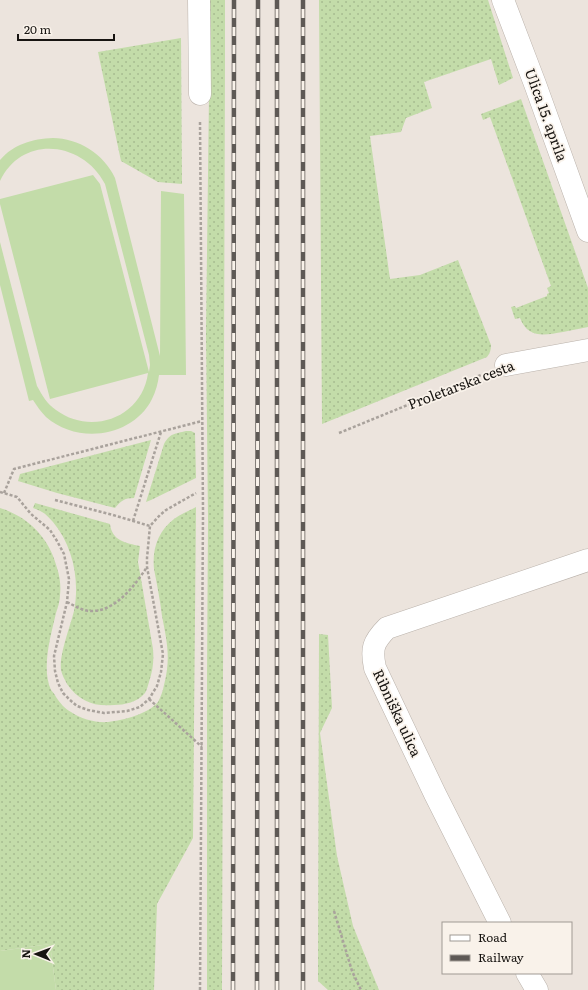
<svg xmlns="http://www.w3.org/2000/svg" width="588" height="990" viewBox="0 0 588 990" font-family="Literata,serif">
  <style>
    .grass { fill: url(#grass-dots) }
    .pitch { fill: #c3dca9 }
    .lines { fill: none; stroke-linecap: round; stroke-linejoin: round }
    .minor-casing { stroke: #bab2ab; stroke-width: 23 }
    .path { stroke: #a9a29c; stroke-width: 2.5; stroke-dasharray: 3 2; stroke-linecap: butt }
    .minor { stroke: #fff; stroke-width: 22 }
    .rail-casing { stroke: #5e5955; stroke-width: 4.5 }
    .rail { stroke: #f9f2ea; stroke-width: 3; stroke-dasharray: 9; stroke-linecap: butt }
    .labels { text-anchor: middle; stroke-width: 3.5; stroke-linejoin: round; paint-order: stroke }
    .street-label { font-size: 14px; fill: #171411; stroke: #f9f2ea }
  </style>
  <defs>
    <pattern id="grass-dots" width="8" height="8" patternUnits="userSpaceOnUse"><rect width="8" height="8" fill="#c3dca9"/><path d="M2 2h.1M6 6h.1" fill="none" stroke="#a7bc90" stroke-width="1.8" stroke-linecap="round"/></pattern>
  </defs>
  <rect width="100%" height="100%" fill="#ece4dd"/>
  <!-- grass -->
  <path class="grass" d="M209,0h16v61l-3,929h-15v-314l1,-156 -2,-187 3,-239z
    M319,0h169l25,78 -14,7 -8,-26 -67,23 8,26 -26,10 -5,14 -31,4 20,143 30,-4 38,-15 33,85c0,5 -1,8 -4,12l-165,67z
    M181,38l1,146 -24,-2 -37,-21 -23,-109z
    M521,99l67,189v39c-8,2 -17,3 -25,5 -18,3 -35,7 -43,-14l-5,1 -4,-12 4,-1 1,2 31,-12v-2l2,-1 -2,-5 4,-2 -61,-169 -7,3 -2,-6z
    M186,431h5l4,2 1,45 -45,22 -5,2 18,-58c6,-11 11,-10 22,-13z
    M151,440l-17,58c-10,0 -13,3 -19,10l-58,-15 -39,-12 2,-7z
    M35,503l75,21c2,17 16,19 30,22l-2,16 2,11 13,76c1,12 0,21 -4,33 -1,3 -2,8 -4,11 -7,9 -21,12 -31,12 -20,2 -35,-4 -47,-21 -2,-4 -5,-9 -6,-14 -2,-15 9,-43 13,-59 6,-31 -1,-65 -21,-89 -4,-4 -7,-8 -11,-10 -3,-2 -6,-3 -9,-4z
    M196,507l-3,331 -36,66 -3,86h-98l-6,-46 -50,7v-443c29,9 50,31 57,60 3,9 4,18 3,27 0,6 -2,12 -4,18 -5,22 -15,55 -5,77 2,2 4,5 5,7 4,6 9,12 15,15 10,7 25,11 37,10 16,-2 40,-8 50,-20 3,-6 5,-11 6,-17 7,-27 3,-43 -2,-69 -2,-16 -5,-32 -8,-47 -2,-20 4,-38 20,-50 7,-5 15,-8 22,-12z
    M319,634l9,1 4,73 -12,25 17,123 16,70 26,64h-51l-10,-9z"/>
  <!-- pitch -->
  <path class="pitch" d="M53,138c25,0 51,16 62,40l45,178 1,-165 23,3 2,181h-27c-1,8 -3,16 -7,24 -19,38 -74,46 -106,18 -5,-5 -9,-11 -13,-17l-4,1 -29,-116v-43l37,144c5,9 10,18 19,24 35,26 86,8 92,-37l-98,26 -50,-195v-5l93,-24 7,9 49,188 1,-7 -1,-10 -44,-171c-22,-43 -83,-50 -105,-3v-21c14,-16 32,-21 53,-22z
    M50,944l6,46h-56v-39z"/>
  <g class="lines">
    <defs>
      <path id="minor" d="M199,0l1,94
        M503,0l32,84 53,147
        M506,365l82,-15
        M500,923l-65,-129 -60,-126c-4,-19 -2,-26 12,-40l201,-68
        M527,973l10,17"/>
    </defs>
    <!-- minor casing -->
    <use href="#minor" class="minor-casing"/>
    <!-- path -->
    <path class="path" d="M339,433l142,-58
      M0,492l17,5 14,17 19,16 7,11 7,13 5,25 -1,12 -1,11 -13,54 1,15 3,12 5,10 7,7 7,6 11,4 16,3 23,-2 13,-4 9,-8 8,-13 4,-14 2,-18 -16,-87v-9l3,-32 10,-11 6,-5 30,-17
      M4,493l10,-24 188,-48
      M55,500l58,15 37,11
      M133,521l28,-89
      M67,602c8,4 17,10 26,9 24,-1 42,-26 54,-44
      M149,699l53,48
      M334,911l18,60 9,19
      M200,990l3,-478 -3,-391"/>
    <!-- minor -->
    <use href="#minor" class="minor"/>
    <defs>
      <path id="rail" d="M233,990l1,-990
        M257,990l1,-990
        M277,990v-990
        M303,990v-990"/>
    </defs>
    <!-- rail casing -->
    <use href="#rail" class="rail-casing"/>
    <!-- rail -->
    <use href="#rail" class="rail"/>
  </g>
  <g class="labels">
    <!-- street labels -->
    <g class="street-label">
      <text transform="translate(546 115) rotate(70)" y="5">Ulica 15. aprila</text>
      <text transform="translate(461 385) rotate(-21)" y="5">Proletarska cesta</text>
      <text transform="translate(397 713) rotate(65)" y="5">Ribniška ulica</text>
    </g>
  </g>
  <!-- legend -->
  <rect x="442" y="922" width="130" height="52" fill="#f9f2ea" stroke="#9f9993"/>
  <rect x="450" y="935" width="20" height="6" fill="#ffffff" stroke="#9f9993"/>
  <text x="478" y="942" font-size="12" fill="#171411">Road</text>
  <rect x="450" y="955" width="20" height="6" fill="#5e5955" stroke="#9f9993"/>
  <text x="478" y="962" font-size="12" fill="#171411">Railway</text>
  <!-- north arrow -->
  <g transform="translate(36 954) rotate(271)" stroke="#f9f2ea" stroke-width="3" paint-order="stroke">
  <path d="M0-3L7 15L0 10L-7 15Z" fill="#171411"/>
  <text y="-6" font-size="11" font-weight="bold" text-anchor="middle" fill="#171411">N</text>
  </g>
  <!-- scale -->
  <path d="M18 34v6h96v-6" fill="none" stroke="#171411" stroke-width="2"/>
  <text x="24" y="34" font-size="12" fill="#171411" stroke="#f9f2ea" stroke-width="3" paint-order="stroke">20 m</text>
</svg>
